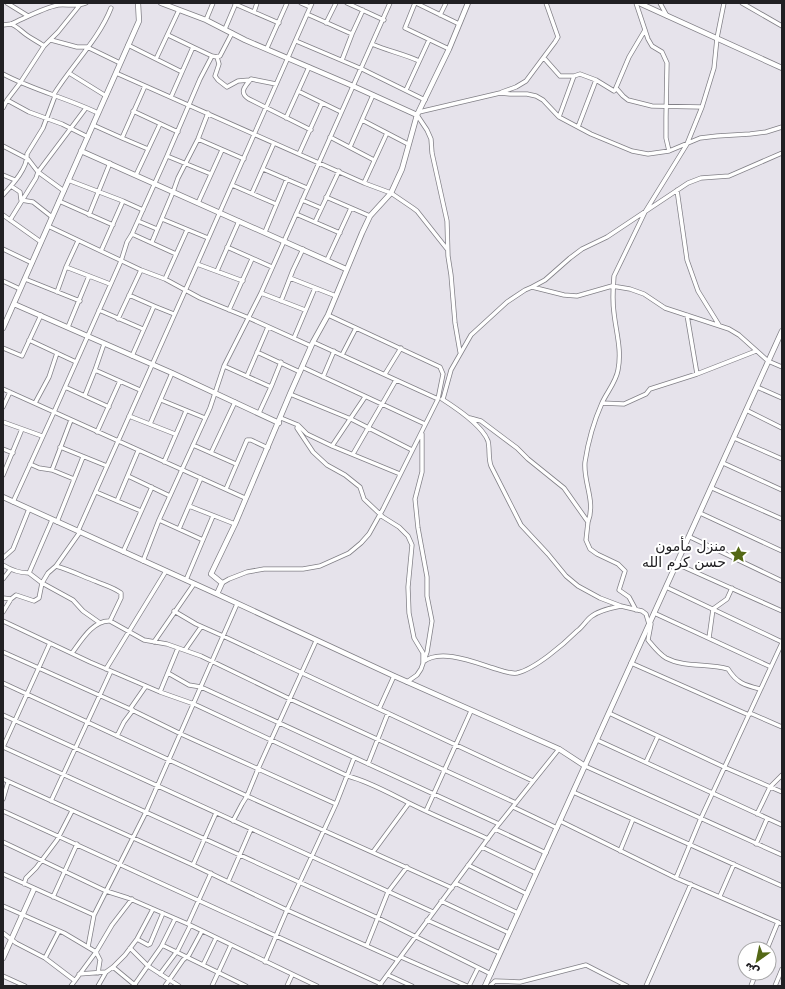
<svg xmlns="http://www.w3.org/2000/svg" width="785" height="989" viewBox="0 0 785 989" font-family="'DejaVu Sans','Noto Sans Arabic',sans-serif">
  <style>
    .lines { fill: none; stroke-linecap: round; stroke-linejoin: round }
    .minor-casing { stroke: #828087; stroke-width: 5 }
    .tertiary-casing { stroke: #828087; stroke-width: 6 }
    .minor { stroke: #fff; stroke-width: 3.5 }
    .tertiary { stroke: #fff; stroke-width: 4.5 }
    .labels { text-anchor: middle; stroke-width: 4; stroke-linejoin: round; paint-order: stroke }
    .poi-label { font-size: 14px; fill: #212023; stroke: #fff; text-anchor: end }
  </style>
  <rect width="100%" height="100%" fill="#e6e3eb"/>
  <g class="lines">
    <defs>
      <path id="minor" d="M7,3l21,13
        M301,3l9,4
        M347,3l37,17
        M415,3l-10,25 44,21
        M416,3l43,21
        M636,3l12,36 4,7 10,6 5,11 -1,54v21l3,13
        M660,3l7,13
        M742,3l40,23
        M235,4l44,19
        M254,12l3,-9
        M307,14l45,20
        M440,15l6,-12
        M206,20l7,-17
        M326,23l10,-20
        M11,24c5,2 8,5 13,9 6,5 13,8 20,13
        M3,25l8,-1c14,-6 32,-16 47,-19 10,-1 18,2 28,-2
        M225,29l11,-26
        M168,35l25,12
        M51,40l26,7h10l33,16
        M296,41l66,28 63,31
        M372,44c16,7 32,10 47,17
        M128,45l54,27
        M267,48l20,-45
        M217,57l2,7 -4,12 3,4 9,7 11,-6 12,-1
        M544,58l16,18h14l6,-2 16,6 18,11 1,-1 14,-33 16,-27
        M156,59l23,-49
        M342,60l10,-26 11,-24
        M69,73l37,23
        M116,73l248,110 27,10 22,15 4,3 30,38
        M3,74c30,16 64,24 95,39
        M276,84l-25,-5c-7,8 -12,14 -2,20l62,31
        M145,86l-23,52 26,11
        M616,88l7,8 5,4 24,6 50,1
        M406,90l23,-50
        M298,91l43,21
        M502,92l14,-5 10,-6 29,-39 3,-5 -12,-34
        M171,97l22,-50 19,9
        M7,100l22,12 33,12 26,13
        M3,108l4,-8 13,-17 24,-37 14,-14 21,-26
        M133,111l45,21
        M419,112l81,-19 10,1h17l9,2 7,4 16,17 32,17 41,17 16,3 21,-3 31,-13 17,-2 33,-2 16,-2 16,-5
        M417,115l10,15 4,9 1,14 15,68 1,35 3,19 4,48 5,29
        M559,117l15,-41
        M286,118l23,-51
        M362,120l46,24
        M93,125l29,13
        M578,127l18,-47
        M330,137l44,23
        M198,139l46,20
        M3,146l25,13 10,13 26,19
        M350,147l23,-52
        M299,154l23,-51
        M167,156l-35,78 44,20
        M263,169l44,19
        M211,174l-44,-18 33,-77 12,-23 5,1 3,-1 12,-23
        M3,175l12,5
        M136,175l24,-51
        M68,180l55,21 20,9
        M364,183l23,-50
        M232,185l44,19
        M11,186l9,6 1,8 12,2 19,15
        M677,190l10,70 11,31 21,34
        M252,193l22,-50
        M3,195c9,-10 25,-27 24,-41l16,-26 12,-32 -1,-2c18,-29 45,-55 57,-86
        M326,197l44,19
        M302,200l19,8
        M59,201l54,24
        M198,203l24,-53
        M296,214l44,19
        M3,215l38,27
        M89,215l21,-52
        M162,219l46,19
        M10,220l26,-42 2,-6 48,-64
        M138,221l19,8
        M315,222l24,-51
        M48,226l93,44 24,9 35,19 49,20 62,28
        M265,232l22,-53
        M152,242l21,-50 5,-14 20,-39 10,-26
        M227,247l45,20
        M3,249l29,14
        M101,251l22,-50
        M327,260l24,-52
        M197,264l46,17
        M66,267l44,17
        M217,271l22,-50
        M290,278l46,18
        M25,279l55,22
        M165,279l22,-49
        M3,281l17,8
        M532,287l13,-7 25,-22 12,-9 25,-12 81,-54 13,-5 28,-2 53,-23
        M57,292l9,-25 12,-26
        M261,293l44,17
        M129,295l25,11 20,8
        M281,301l12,-31 10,-21
        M99,310l44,19
        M229,310l23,-51
        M687,315l10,59
        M118,319l23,-49
        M68,327l21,-51
        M294,338l21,-50
        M29,340l47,22
        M313,342l125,57
        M3,348l19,8 19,-41
        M257,352l43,20
        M342,355l14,-27
        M132,356l22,-50
        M224,366l47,21
        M302,367l123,57
        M95,370l45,20
        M385,374l16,-26
        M247,376l21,-49
        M323,377l11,-26
        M65,387l44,20
        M757,387l25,11
        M3,389l242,109
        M290,394l61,25 61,31
        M85,395l10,-25 9,-26
        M442,399c14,9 40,26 46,42 2,8 0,17 3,25l30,59 27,29 18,22 12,10 22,12 21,8 21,5 4,3 3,10
        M443,399l8,-29 20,-35 36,-33 18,-12 7,-3 32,8 13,1 35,-10 18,3 14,5 21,14 64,21 10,6 29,26 14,6
        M161,400l44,18
        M35,403l14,-26 8,-24
        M602,403l22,1 22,-10 4,-5 47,-15 59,-23
        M3,407l7,-15
        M746,410l36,18
        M259,413l12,-26 10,-25
        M129,416l46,18
        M281,418l17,7 9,9 25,12 68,28
        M470,418l11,3 36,27 11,11 36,29 24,34 -2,18 4,9 7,5 21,10 7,7 -6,19 10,7 7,13
        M3,422l39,14
        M150,424l22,-51
        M298,425l-1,3 16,24 14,13 18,10 15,12 4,12 19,18 16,10 9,9 4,9 -4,42 1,26 5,25 9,15v10
        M97,432l23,-51
        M734,438l48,21
        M193,445l43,19
        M332,446l33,-49
        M60,447l47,19
        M3,449l10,4
        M211,453l24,-51
        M353,454l43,-74
        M164,462l22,-51
        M723,463l59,27
        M30,464l9,4 13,2 22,9
        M52,470l19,-50
        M3,475l19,-46
        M128,476l42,20
        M712,488l70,31
        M226,489l21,-49h4l17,8
        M96,492l45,19
        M117,501l21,-50
        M13,502l41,-90 67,-151 6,-19 5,-8
        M189,506l46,18
        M700,513l82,38
        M52,520l-23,53 13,10 31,17 10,11 17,12
        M159,520l44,20
        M57,522l26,-65
        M588,522c8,-21 -5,-40 -3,-60 3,-20 9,-41 17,-59 5,-11 14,-21 16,-33 4,-20 -2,-38 -4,-57 -2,-13 -1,-24 0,-37l31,-64 42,-68 15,-37 12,-39 3,-30 7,-35
        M179,529l22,-51
        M78,531l119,-267 115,-261
        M690,537l92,44
        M123,552l29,-65
        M3,558l10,-9 16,-40
        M143,561l16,-41 51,-112 14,-42 37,-73 129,-290
        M677,564l105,47
        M3,565c8,5 16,8 26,8
        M56,566c14,4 26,10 39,15 9,4 18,6 26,12v5l-11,23
        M3,579l7,-9
        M186,580l27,-64
        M222,583l7,-4 18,-7 17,-3h39l17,-3 29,-13 12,-10 8,-9 14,-25 55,-110 5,-25 -3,-7 -112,-52
        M666,587l116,55
        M3,598l8,1
        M174,611l22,13 27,12 310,145
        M3,612l8,-13 5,-4 18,6 5,-3 3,-15 6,-10 8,-7 24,-34
        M654,613l117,54
        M3,621l87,41 70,30 34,12 154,72c22,6 41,17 61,27 26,13 53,24 79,36
        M651,624l-3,16c5,6 11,14 18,18 19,10 42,5 62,11 9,14 16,16 32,20
        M709,638l4,-29 14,-10 5,-11
        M154,642l40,-58
        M185,650l16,-23
        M3,652l127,57 51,25 155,70
        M72,653c9,-12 21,-33 38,-32l34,19 23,4 34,12 89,43 226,104
        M423,662c17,-14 51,0 70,6 9,3 16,6 24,5 18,-4 47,-29 60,-42 6,-4 9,-11 15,-15 8,-6 19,-8 29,-10
        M631,663l118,52
        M106,669l60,-98
        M168,673l21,12 12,2 298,137
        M407,682l10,-7 4,-6 6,-17 5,-31 -5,-25v-19l-9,-49 -3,-29 7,-27v-38
        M3,683l244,113 205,92
        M160,692l18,-44
        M130,709l16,-23
        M379,709l15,-33
        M609,713l115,54 58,25
        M750,713l32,14
        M3,715l430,197
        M117,736l7,-14 9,-12
        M597,740l185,85
        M3,747l375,171 113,56
        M3,747l47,-104
        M646,762l12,-26
        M368,764l20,-51
        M585,766l197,89
        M3,779l190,86 94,45 111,50
        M573,792l209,94
        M3,799l5,-17
        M51,801l60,-130
        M513,807l44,21
        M3,811l378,173
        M426,811l45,-100
        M757,814l13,-27 12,-12
        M233,821l9,-17 5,-8 11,-27 58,-128
        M560,821l116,57 106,46
        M495,829l51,24
        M3,842l103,49 22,7 60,26 129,62
        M756,844l11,-25
        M482,847l54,26
        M620,851l13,-32
        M373,852l36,-49
        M193,865l23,-52
        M468,865l59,29
        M3,874l91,41
        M676,878l25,-60 81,-175
        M228,882l23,-53
        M455,883l63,30
        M24,884l2,-6 10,-10 21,-28 15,-29
        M720,896l14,-32
        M53,897l24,-53
        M441,901l68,32
        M3,906l61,27 32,19 4,8 -2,13
        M427,920l73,33
        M188,924l23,-51
        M3,933l13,10 29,15 29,22
        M137,939l11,6 2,-1 13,-31
        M162,945l84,41
        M367,945l21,-53 19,-25
        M88,947l6,-32 52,-103 91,-208
        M130,948l18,18 31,20
        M767,949l11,-27
        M401,957l66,29
        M45,958l14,-27
        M265,962l22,-52 49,-106 18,-46
        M203,965l13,-27
        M113,967l23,19
        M79,974l27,-2
        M160,974l18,-24 12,-24
        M388,975l24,11
        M3,976l22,10
        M135,984l26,-37 14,-28
        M71,986l25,-34 16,-27 20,-26
        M98,986l8,-14 7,-5 12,-12 12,-16 16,-30
        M165,986l18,-26 6,-5 13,-24
        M212,986l19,-41
        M287,986l5,-11
        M379,986l116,-157 64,-80
        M469,986l9,-18
        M490,986l5,-5 25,1 66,-17 41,21
        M646,986l45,-102
        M751,986l5,-13
        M775,986l7,-17"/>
      <path id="tertiary" d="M161,3l45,17 39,20 108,46 64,29
        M639,3l143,65
        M81,151l265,118
        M14,304l158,69 107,50
        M3,328l136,-307 -1,-18
        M3,497l214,97 177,82 165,73 26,17
        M217,594l5,-11 -11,-9 24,-50 55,-130 23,-52 15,-27 34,-82 8,-17 21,-23 11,-24 15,-54 32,-66 19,-46
        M3,958l31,-69
        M485,986l297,-655"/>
    </defs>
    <!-- minor casing -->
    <use href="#minor" class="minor-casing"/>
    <!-- tertiary casing -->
    <use href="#tertiary" class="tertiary-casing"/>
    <!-- minor -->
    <use href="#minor" class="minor"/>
    <!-- tertiary -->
    <use href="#tertiary" class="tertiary"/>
  </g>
  <!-- icons -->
  <defs>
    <symbol id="sight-bare" viewBox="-9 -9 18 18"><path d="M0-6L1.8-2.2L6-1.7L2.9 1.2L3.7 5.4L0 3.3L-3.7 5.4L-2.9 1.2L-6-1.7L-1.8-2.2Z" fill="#546816" stroke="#fff" stroke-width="2.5" paint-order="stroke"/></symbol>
  </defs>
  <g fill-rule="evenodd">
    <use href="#sight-bare" x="726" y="542" width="25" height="25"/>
  </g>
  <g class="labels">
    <!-- poi labels -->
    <g class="poi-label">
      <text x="726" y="551">منزل مأمون<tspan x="726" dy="16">حسن كرم الله</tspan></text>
    </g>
  </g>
  <!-- border -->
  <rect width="785" height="989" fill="none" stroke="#212023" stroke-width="8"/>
  <!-- north arrow -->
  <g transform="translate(757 961) rotate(213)"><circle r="19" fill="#ffffff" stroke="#a6a6a7"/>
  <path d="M0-3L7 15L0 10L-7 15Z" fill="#546816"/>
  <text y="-6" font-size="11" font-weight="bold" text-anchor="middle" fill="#212023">ش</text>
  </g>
</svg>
